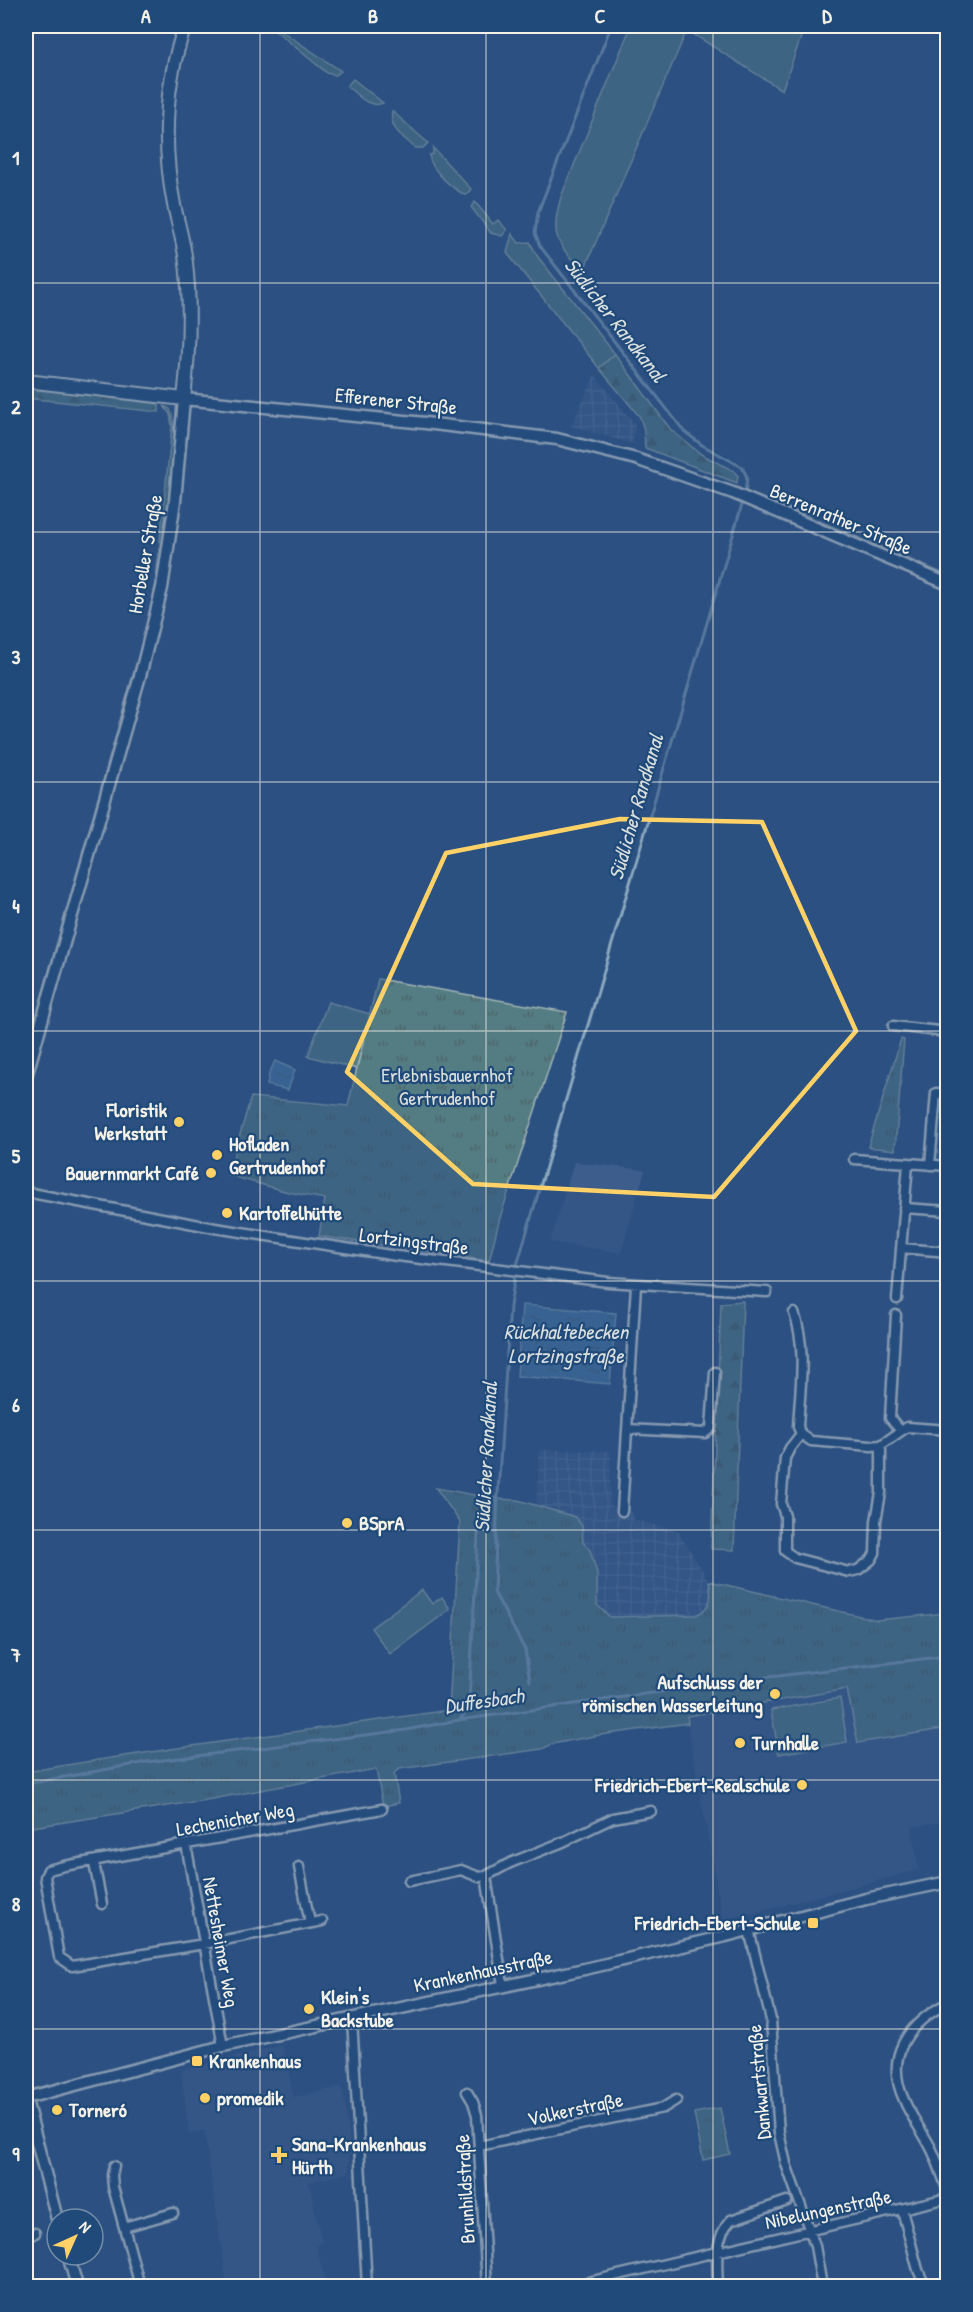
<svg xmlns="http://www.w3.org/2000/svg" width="973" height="2312" viewBox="0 0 973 2312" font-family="'Patrick Hand',sans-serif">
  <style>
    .built { fill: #3e5d8c }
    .industrial { fill: url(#industrial-grid) }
    .green { fill: #537c83; stroke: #a4b6b6; stroke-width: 1.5 }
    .forest { fill: url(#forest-firs); stroke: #a4b6b6; stroke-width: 1.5 }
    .park { fill: url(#park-tufts); stroke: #a4b6b6; stroke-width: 1.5 }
    .water { fill: url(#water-ripples); stroke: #8ca9bf; stroke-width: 1.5 }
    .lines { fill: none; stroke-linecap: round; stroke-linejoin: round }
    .stream { stroke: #8ca9bf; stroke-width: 3 }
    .minor-casing { stroke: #f4f1e8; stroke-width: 13 }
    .tertiary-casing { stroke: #f4f1e8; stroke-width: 15 }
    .secondary-casing { stroke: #f4f1e8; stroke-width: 16 }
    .minor { stroke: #1f4a7a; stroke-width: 8 }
    .tertiary { stroke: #1f4a7a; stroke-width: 10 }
    .secondary { stroke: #1f4a7a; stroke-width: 12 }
    .marked { fill: none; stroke: #ffd166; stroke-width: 4.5; stroke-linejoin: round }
    .grid { fill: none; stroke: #f4f1e8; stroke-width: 1.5; stroke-opacity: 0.55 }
    .poi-dot { fill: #ffd166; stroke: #1f4a7a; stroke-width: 2 }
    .labels { text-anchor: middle; stroke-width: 4.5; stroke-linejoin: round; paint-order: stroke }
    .street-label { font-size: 20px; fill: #f4f1e8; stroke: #1f4a7a }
    .park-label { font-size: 20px; fill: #dcdfd9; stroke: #1f4a7a }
    .poi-label { font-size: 20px; font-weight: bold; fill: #f4f1e8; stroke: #1f4a7a; text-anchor: start }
    .water-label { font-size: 21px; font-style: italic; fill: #dadfde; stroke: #1f4a7a }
    .neatline { fill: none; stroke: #f4f1e8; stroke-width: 2 }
    .grid-label { font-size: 20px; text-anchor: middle; font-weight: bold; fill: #f4f1e8 }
  </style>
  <defs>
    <pattern id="industrial-grid" width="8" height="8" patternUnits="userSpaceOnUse" patternTransform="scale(1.5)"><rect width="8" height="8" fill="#3e5d8c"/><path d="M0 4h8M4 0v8" fill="none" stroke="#5a759c"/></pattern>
    <pattern id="forest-firs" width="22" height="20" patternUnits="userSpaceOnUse" patternTransform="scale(1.5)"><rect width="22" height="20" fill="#537c83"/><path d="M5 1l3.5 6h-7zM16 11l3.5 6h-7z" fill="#4e6568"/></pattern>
    <pattern id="park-tufts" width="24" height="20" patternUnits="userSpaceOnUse" patternTransform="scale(1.5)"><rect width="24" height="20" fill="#537c83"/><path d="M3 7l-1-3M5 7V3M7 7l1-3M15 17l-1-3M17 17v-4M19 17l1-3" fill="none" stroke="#4e6568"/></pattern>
    <pattern id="water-ripples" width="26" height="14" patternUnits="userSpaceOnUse" patternTransform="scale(1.5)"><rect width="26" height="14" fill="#4779a4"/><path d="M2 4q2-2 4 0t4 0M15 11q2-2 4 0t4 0" fill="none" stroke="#48637a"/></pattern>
  </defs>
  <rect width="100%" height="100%" fill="#2b5181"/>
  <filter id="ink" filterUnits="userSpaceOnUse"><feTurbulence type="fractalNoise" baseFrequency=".0167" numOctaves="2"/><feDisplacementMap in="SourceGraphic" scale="12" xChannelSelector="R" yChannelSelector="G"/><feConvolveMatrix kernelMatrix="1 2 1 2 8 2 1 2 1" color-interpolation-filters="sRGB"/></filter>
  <g filter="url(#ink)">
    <!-- built -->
    <path class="built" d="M574,1162l71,8 -24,83 -71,-11z
      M847,1688l11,55 89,-15v93l-35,6 7,43 -196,51 -37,-205z
      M283,2045l11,52 48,-11 8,52 -1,35 -40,9 13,61 -6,2 11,41h-100l-23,-156 -15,4 -8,-64z"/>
    <!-- industrial -->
    <path class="industrial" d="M595,375l40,49 -2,20 -62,-18z
      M540,1450l71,1 -1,54 8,4 13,3 4,8 43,11 31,50 2,19 -7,12 -8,3 -86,2 -13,-12v-32l-7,-23 -7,-8 -1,-16 -8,-9 -38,-13z"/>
    <!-- green -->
    <path class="green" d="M270,26h4l67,45 -5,4 -9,-2z
      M631,26h174l-23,64 -95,-60 -104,242c-27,-30 -33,-35 -22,-75z
      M353,79l30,24c-14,6 -25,-8 -36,-17z
      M392,111l36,32 -5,5h-8c-12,-12 -26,-18 -23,-37z
      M433,148l38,41 -5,6c-13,-5 -36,-26 -37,-40l4,-1z
      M475,202l18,22 5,-4 9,10 -5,6 -11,-3 -20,-26z
      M512,234l7,9 11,-1 8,15 77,97 -16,14 -92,-115z
      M164,406l6,3c12,25 -7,134 -11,167l-3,2 16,-152 -2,-12z
      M777,503l165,70 -1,3 -165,-70z
      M155,587l2,1 -13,56 -118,416v-8l116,-409z
      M328,1002l42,12 -13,55 -49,-13z
      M422,1590l10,14 10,-7 8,12 -60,45 -19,-26z
      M840,1698l7,44 -68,12 -8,-44z"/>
    <!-- forest -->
    <path class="forest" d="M615,354l56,76 30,24 33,17 4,5 -1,7 -92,-35 -1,-18 -4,-13 -41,-49z
      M26,387l133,17v8l-133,-14z
      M743,1301l-9,249 -23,-1 10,-246z"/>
    <!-- park -->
    <path class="park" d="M378,979l189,33 -68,209 -10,40 -170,-25 6,-37 -37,-7 -60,-17 23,-78 97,9z
      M901,1039l3,1 -9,110 -27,-3z
      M436,1488l60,11 22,1 57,17 7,9 1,16 7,8 7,23v32l13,12 86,-2c16,-7 16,-19 13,-34l168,39 70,-7v115l-89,15 -11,-54 -160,27 1,7 -88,12 -48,9 -10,5 -143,20 -5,4 5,30 -16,3 -7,-37 -164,30 -186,29v-56c140,-25 282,-41 423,-62l11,-188z
      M720,2108l10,46 -27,6 -9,-47z"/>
    <!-- water -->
    <path class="water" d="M275,1061l20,9 -7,20 -21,-5 2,-11z
      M522,1305l94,8 -6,71 -93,-8z"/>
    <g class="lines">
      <!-- stream -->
      <path class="stream" d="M611,26l-73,186 -3,21 5,13 144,185 18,14 40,22 5,10 -2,18
        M530,1681l-5,-31 -31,-58 4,-99 12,-187 7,-41 226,-764
        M460,1719l6,-7 3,-10 9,-168 19,-39
        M26,1784l121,-22 259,-32 53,-10 301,-42 188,-22"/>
      <defs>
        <path id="minor" d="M893,1026l55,6
          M854,1159l94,7
          M930,1165l6,-72 12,1
          M26,1192l189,36 182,28 211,26 159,10
          M904,1208l44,3
          M901,1248l47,4
          M897,1299l11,-135
          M794,1313c13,35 6,76 4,114l3,7 10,7 60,5 10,-1 26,-18 41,3
          M896,1315l-6,103 10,12
          M627,1429l78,4 6,-5 4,-56
          M801,1434l-11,14 -5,10 -4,46 4,12v35l10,7 54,14 9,-2 13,-10 4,-7 1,-32 5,-28v-48
          M622,1511l14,-226
          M186,1844l37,202
          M94,1863l8,41
          M299,1867l11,56
          M486,1876l17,109
          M409,1881l52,-11 18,7 7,-1 24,-13 53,-21 50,-24 38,-7
          M322,1921l-118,23 -132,22 -13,-9 -14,-80 3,-7 16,-4 318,-57
          M749,1930l22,90 8,113 7,31 29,82 7,40
          M948,2003c-40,20 -64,53 -44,97 7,17 19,32 27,48 7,14 12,29 17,44
          M352,2018l15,268
          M467,2092l6,10 4,13 10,171
          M479,2146l184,-38 13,-8
          M114,2166l-2,9 1,12 27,99
          M902,2210l16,60 7,16
          M124,2227l49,-14
          M26,2239l9,-6
          M571,2286l377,-88
          M718,2286c-1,-21 -4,-49 13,-66l56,-19"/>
        <path id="tertiary" d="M26,1077l114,-401 22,-88 13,-87 9,-102 241,24 132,16 79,20 97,34 215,91
          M26,2098l197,-52 366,-78 137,-32 140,-37 82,-17
          M26,2100l31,119
          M68,2255l9,31"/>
        <path id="secondary" d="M26,381l158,18c5,-45 7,-91 2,-136 -2,-20 -8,-39 -12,-58 -12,-62 -10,-120 11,-179"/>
      </defs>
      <!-- minor casing -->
      <use href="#minor" class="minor-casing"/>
      <!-- tertiary casing -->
      <use href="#tertiary" class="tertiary-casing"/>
      <!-- secondary casing -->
      <use href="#secondary" class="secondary-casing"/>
      <!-- minor -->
      <use href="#minor" class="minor"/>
      <!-- tertiary -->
      <use href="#tertiary" class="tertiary"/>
      <!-- secondary -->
      <use href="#secondary" class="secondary"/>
    </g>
  </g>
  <!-- marked area -->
  <path d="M0 0H973V2312H0ZM620,819l142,3 94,209 -142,166 -241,-13 -126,-112 99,-219z" fill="#2b5181" fill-opacity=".55" fill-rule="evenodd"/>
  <path class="marked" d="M620,819l142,3 94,209 -142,166 -241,-13 -126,-112 99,-219z"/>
  <!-- grid -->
  <path class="grid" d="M260,26v2260M486,26v2260M713,26v2260M26,283h922M26,532h922M26,782h922M26,1031h922M26,1281h922M26,1530h922M26,1780h922M26,2029h922"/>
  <!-- markers -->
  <g class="poi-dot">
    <circle cx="179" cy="1122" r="6"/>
    <circle cx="217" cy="1155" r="6"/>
    <circle cx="211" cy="1173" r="6"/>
    <circle cx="227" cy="1213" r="6"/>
    <circle cx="347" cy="1523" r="6"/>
    <circle cx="775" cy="1694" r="6"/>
    <circle cx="740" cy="1743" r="6"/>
    <circle cx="802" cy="1785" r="6"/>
    <rect x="807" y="1917" width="12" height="12" rx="3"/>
    <circle cx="309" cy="2009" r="6"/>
    <rect x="191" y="2055" width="12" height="12" rx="3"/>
    <circle cx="205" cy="2098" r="6"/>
    <circle cx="57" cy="2110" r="6"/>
    <path d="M276 2146h6v6h6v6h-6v6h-6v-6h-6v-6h6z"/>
  </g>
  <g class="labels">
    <!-- street labels -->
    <g class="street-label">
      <text transform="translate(396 401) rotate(6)" y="7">Efferener Straße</text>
      <text transform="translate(841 519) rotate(23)" y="7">Berrenrather Straße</text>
      <text transform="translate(145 554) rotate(-80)" y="7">Horbeller Straße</text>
      <text transform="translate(414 1241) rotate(7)" y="7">Lortzingstraße</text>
      <text transform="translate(235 1819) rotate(-10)" y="7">Lechenicher Weg</text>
      <text transform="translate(221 1942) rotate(80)" y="7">Nettesheimer Weg</text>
      <text transform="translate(483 1971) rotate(-12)" y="7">Krankenhausstraße</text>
      <text transform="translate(759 2082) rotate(-95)" y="7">Dankwartstraße</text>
      <text transform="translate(575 2109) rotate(-12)" y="7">Volkerstraße</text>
      <text transform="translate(465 2189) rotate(-93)" y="7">Brunhildstraße</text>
      <text transform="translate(828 2209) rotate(-12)" y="7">Nibelungenstraße</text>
    </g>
    <!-- park labels -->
    <g class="park-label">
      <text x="447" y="1082">Erlebnisbauernhof<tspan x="447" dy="23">Gertrudenhof</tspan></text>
    </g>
    <!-- poi labels -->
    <g class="poi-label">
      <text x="167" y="1117" text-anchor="end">Floristik<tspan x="167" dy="23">Werkstatt</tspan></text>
      <text x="229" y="1151">Hofladen<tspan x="229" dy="23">Gertrudenhof</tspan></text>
      <text x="199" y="1180" text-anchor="end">Bauernmarkt Café</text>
      <text x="239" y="1220">Kartoffelhütte</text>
      <text x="359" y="1530">BSprA</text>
      <text x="763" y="1689" text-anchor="end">Aufschluss der<tspan x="763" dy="23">römischen Wasserleitung</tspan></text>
      <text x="752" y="1750">Turnhalle</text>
      <text x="790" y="1792" text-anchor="end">Friedrich-Ebert-Realschule</text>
      <text x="801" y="1930" text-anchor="end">Friedrich-Ebert-Schule</text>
      <text x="321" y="2004">Klein's<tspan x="321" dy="23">Backstube</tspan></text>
      <text x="209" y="2068">Krankenhaus</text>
      <text x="217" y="2105">promedik</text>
      <text x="69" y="2117">Torneró</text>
      <text x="292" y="2151">Sana-Krankenhaus<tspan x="292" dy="23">Hürth</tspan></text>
    </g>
    <!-- water labels -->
    <g class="water-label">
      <text transform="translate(615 320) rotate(52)" y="7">Südlicher Randkanal</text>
      <text transform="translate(636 807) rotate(-74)" y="7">Südlicher Randkanal</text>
      <text x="566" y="1339">Rückhaltebecken<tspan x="566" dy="24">Lortzingstraße</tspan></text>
      <text transform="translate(486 1457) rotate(-87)" y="7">Südlicher Randkanal</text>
      <text transform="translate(484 1701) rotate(-8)" y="7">Duffesbach</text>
    </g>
  </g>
  <!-- margin -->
  <rect width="973" height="2312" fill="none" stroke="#1f4a7a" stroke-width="66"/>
  <!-- north arrow -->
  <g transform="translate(75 2237) rotate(45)"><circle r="28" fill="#1f4a7a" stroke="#748da6" stroke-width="1.5"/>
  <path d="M0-4.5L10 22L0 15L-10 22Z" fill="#ffd166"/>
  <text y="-9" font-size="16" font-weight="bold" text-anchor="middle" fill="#f4f1e8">N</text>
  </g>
  <rect x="33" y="33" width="907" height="2246" class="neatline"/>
  <g class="grid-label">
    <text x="146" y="23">A</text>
    <text x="373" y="23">B</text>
    <text x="600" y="23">C</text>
    <text x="827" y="23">D</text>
    <text x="16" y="165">1</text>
    <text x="16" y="414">2</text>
    <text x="16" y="664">3</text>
    <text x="16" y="913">4</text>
    <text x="16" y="1163">5</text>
    <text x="16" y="1412">6</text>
    <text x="16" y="1662">7</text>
    <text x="16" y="1911">8</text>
    <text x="16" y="2161">9</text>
  </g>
</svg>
